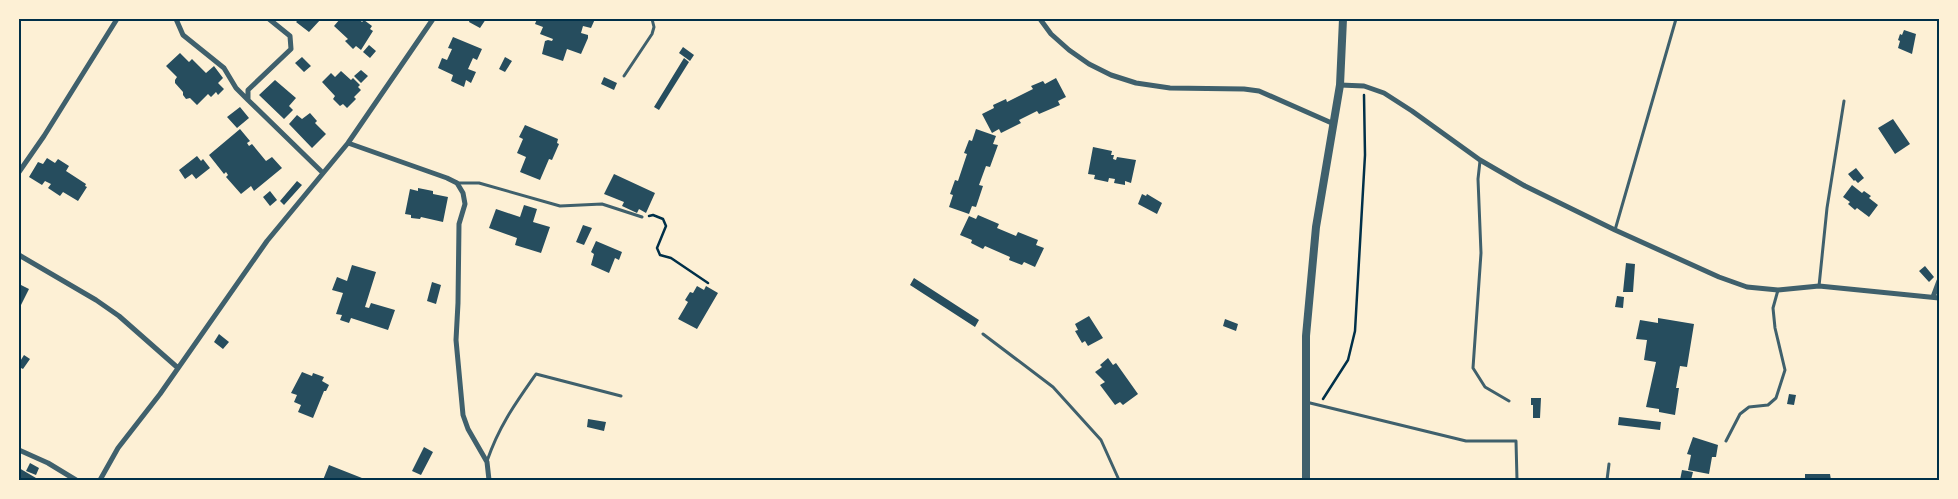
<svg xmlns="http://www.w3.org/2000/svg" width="1958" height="499" viewBox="0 0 1958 499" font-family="Manrope,sans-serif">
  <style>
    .building { fill: #264d5e }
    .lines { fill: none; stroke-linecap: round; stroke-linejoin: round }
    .path { stroke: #003049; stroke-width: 2.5 }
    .service { stroke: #3f606c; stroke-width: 3 }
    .minor { stroke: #3f606c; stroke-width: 5 }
    .tertiary { stroke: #3f606c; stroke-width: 8 }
    .neatline { fill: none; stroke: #003049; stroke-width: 2 }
  </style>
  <rect width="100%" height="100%" fill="#fdf0d5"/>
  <!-- building -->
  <path class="building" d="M299,19h22l-12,13 -13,-10z
    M340,19h19l3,3 2,-2 8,6 -2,3 3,2 -12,19 -5,-4 -3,3 -8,-8 3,-2 -14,-13z
    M470,19h16l-6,9 -11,-6z
    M537,19h58l-4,9 -8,-2 -2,7 7,2v3l-7,16 -14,-5 -4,12 -21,-7 3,-13 3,-1 4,1 1,-2 -13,-5 3,-7 -8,-3z
    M1904,30l12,4 -4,20 -14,-6 2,-7 -2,-1 2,-6 2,1z
    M453,37l29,12 -5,11 -4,-2 -5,11 8,3 -5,11 -5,-3 -2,7 -13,-6 2,-6 -15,-7 4,-10 5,2 5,-11 -4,-1z
    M369,45l7,6 -6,7 -7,-6z
    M683,47l11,8 -4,6 -11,-8z
    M180,53l9,9 3,-3 14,14 8,-7 9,12 -5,5 6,6 -6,6 -2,-3 -5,5 -3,-3 -11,11 -7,-7 -4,1 -3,-4v-3l-8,-9v-3l2,-3 -11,-11z
    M302,57l9,9 -7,6 -9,-9z
    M505,57l7,4 -7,11 -6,-3z
    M684,58l5,4 -30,48 -5,-3z
    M361,70l7,6 -7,7 -7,-7z
    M341,71l10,9 2,-2 7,7 -2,2 3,3 -7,7 2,2 -9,9 -4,-4 -3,2 -7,-7 2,-3 -13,-14 9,-9 4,4z
    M604,77l13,6 -3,7 -13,-6z
    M1056,78l10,19 -8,4 2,4 -21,9 -2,-3 -18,9 2,3 -20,10 -2,-4 -7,4 -10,-19 12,-6 -1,-3 13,-6 1,3 26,-13 -2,-3 12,-5 2,3z
    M275,80l21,18 -7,8 4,4 -9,9 -25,-24z
    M240,107l9,11 -12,10 -10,-11z
    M310,113l7,8 -2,2 11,11 -14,14 -23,-24 8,-9 5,4z
    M1893,119l17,25 -15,10 -17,-26z
    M525,125l33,14 -1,4 2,1 -7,16 -3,-1 -9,21 -20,-8 6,-15 -9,-4 6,-14 -4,-2z
    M240,129l10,12 -3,2 2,3 3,-2 14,17 6,-4 10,11 -28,23 -3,-5 -10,8 -15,-17 2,-2 -2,-3 -2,2 -15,-19z
    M976,129l20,7 -3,8 5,1 -8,22 -4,-1 -7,19 4,1 -7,21 -4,-1 -3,8 -20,-7 4,-12 -3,-1 5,-14 3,1 9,-27 -3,-1 5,-13 3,1z
    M1093,147l19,4 -1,4h3l-1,4 3,1 1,-3 19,3 -5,23 -6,-2v4l-11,-2 1,-4 -6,-1 -1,4 -14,-3 1,-4 -7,-1z
    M197,156l4,5 2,-2 7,9 -14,11 -4,-5 -7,5 -6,-9z
    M47,158l8,5 3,-4 11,7 -3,5 20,13 -1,2 2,1 -9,14 -15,-9 -3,4 -12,-8 3,-4 -6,-3 -3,4 -13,-8 9,-15 5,2z
    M1856,168l8,10 -6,5 -3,-3 -1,1 -6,-7z
    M614,174l41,19 -9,20 -7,-4 -2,4 -15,-7 2,-4 -20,-8z
    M297,181l5,4 -18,20 -4,-4z
    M1852,185l10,8 2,-2 7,5 -2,2 9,7 -9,12 -12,-9 -2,2 -7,-6 2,-2 -7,-5z
    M418,188l15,3v3l15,3 -5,25 -22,-5 -1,2 -9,-1v-3l-6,-1 5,-25 8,2z
    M270,191l7,9 -7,6 -7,-9z
    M1142,194l4,2 1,-2 15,9 -5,11 -19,-10z
    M524,205l13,4 -4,13 17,5 -9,26 -26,-8 2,-7 -28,-10 7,-19 24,8z
    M978,215l21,9 -2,4 19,8 2,-4 20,8 -2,5 8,3 -9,19 -11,-5 -2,3 -13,-5 1,-3 -25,-11 -2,3 -12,-6 1,-3 -12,-5 9,-19 7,3z
    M583,225l9,3 -8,17 -8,-3z
    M596,241l26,11 -3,8 -4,-2 -6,15 -18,-8 3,-11 -3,-2z
    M1626,263l9,1 -2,28h-10z
    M352,265l24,7 -11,35 4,1 2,-5 24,7 -7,20 -37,-12 -2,5 -9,-3 2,-5 -6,-1 7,-21 -11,-3 5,-13 10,4z
    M1925,266l9,11 -5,5 -10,-11z
    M914,278l65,42 -4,7 -65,-42z
    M432,282l9,3 -5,19 -9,-3z
    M19,284l10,5 -10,20z
    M697,286l7,4 2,-4 12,7 -21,36 -19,-10 10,-17 -3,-2 5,-8 3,1z
    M1617,296l7,1 -1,11 -8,-1z
    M1089,316l14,22 -15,8 -3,-5 -3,2 -7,-12 3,-1 -3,-6z
    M1658,318l36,6 -7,43 -7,-1 -4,22h3l-4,27 -16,-3v-3l-13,-2 10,-45 -12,-2 3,-20 -11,-1 4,-19 18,3z
    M1225,319l13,5 -2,7 -13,-5z
    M219,334l10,8 -6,7 -9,-7z
    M24,355l6,4 -7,10 -4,-2v-4z
    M1108,358l5,7 3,-2 22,31 -15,11 -3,-3 -5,3 -15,-20 5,-3 -10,-10 7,-5 -2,-2z
    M302,372l10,4 1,-3 11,4 -2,4 7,4 -3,6h-2l-11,27 -15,-6 3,-7 -7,-3 3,-7 -6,-2z
    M1789,394l7,1 -2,10 -7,-1z
    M1531,398h10l-1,20h-7v-13h-2z
    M1619,417l42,5 -1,8 -42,-5z
    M588,419l18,3 -2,9 -17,-4z
    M1693,437l25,8 -2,12h-4l-3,17 -21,-4 3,-15 -4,-1z
    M424,447l9,5 -12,23 -9,-4z
    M30,463l9,5 -3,7 -10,-4z
    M329,465l38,15h-44z
    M19,468l17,10 -1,2h-16z
    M1682,470l11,2 -2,8h-11z
    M1805,474h25l1,6h-26z"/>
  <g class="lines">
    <!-- path -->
    <path class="path" d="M649,216l4,-1 10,4 3,7 -9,22 3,7 11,3 37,25
      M1323,399l25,-39 7,-29 10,-176 -1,-60"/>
    <!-- service -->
    <path class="service" d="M624,76l28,-42 2,-7 -2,-8
      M1480,161l-2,18 3,74 -8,115 12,19 24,14
      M458,183h21l81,23 42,-2 40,13
      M1615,230l61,-211
      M1819,286l8,-78 17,-107
      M983,334l70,53 48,53 18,40
      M1306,402l160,39h50l1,39
      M1726,441l14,-27 9,-7 19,-2 8,-7 9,-28 -10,-42 -2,-20 5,-18
      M487,461c12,-35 28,-57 49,-87l85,22
      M1607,480l2,-16"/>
    <!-- minor -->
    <path class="minor" d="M176,19l7,16 41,33 12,20 12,12
      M269,19l21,17 1,13 -43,41v10l75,73
      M1040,19l11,15 18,16 20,14 22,11 25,8 34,5 74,1 15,2 75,33
      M1340,85l24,1 20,7 28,18 68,49 45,26 90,44 104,47 28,10 31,3 41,-4 120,12
      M348,143l99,35 10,5 6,10 2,11 -6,20 -1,79 -2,37 7,75 5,14 19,33 2,18
      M19,172l25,-36 73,-117
      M19,255l77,45 23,16 59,52
      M1933,297l6,-16
      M19,450l29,13 28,17
      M100,480l18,-32 42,-54 107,-153 81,-98 85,-124"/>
    <!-- tertiary -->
    <path class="tertiary" d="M1306,480v-144l10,-109 24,-142 3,-66"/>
  </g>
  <!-- border -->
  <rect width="1958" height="499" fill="none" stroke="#fdf0d5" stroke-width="40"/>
  <rect x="20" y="20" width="1918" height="459" class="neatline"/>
</svg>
